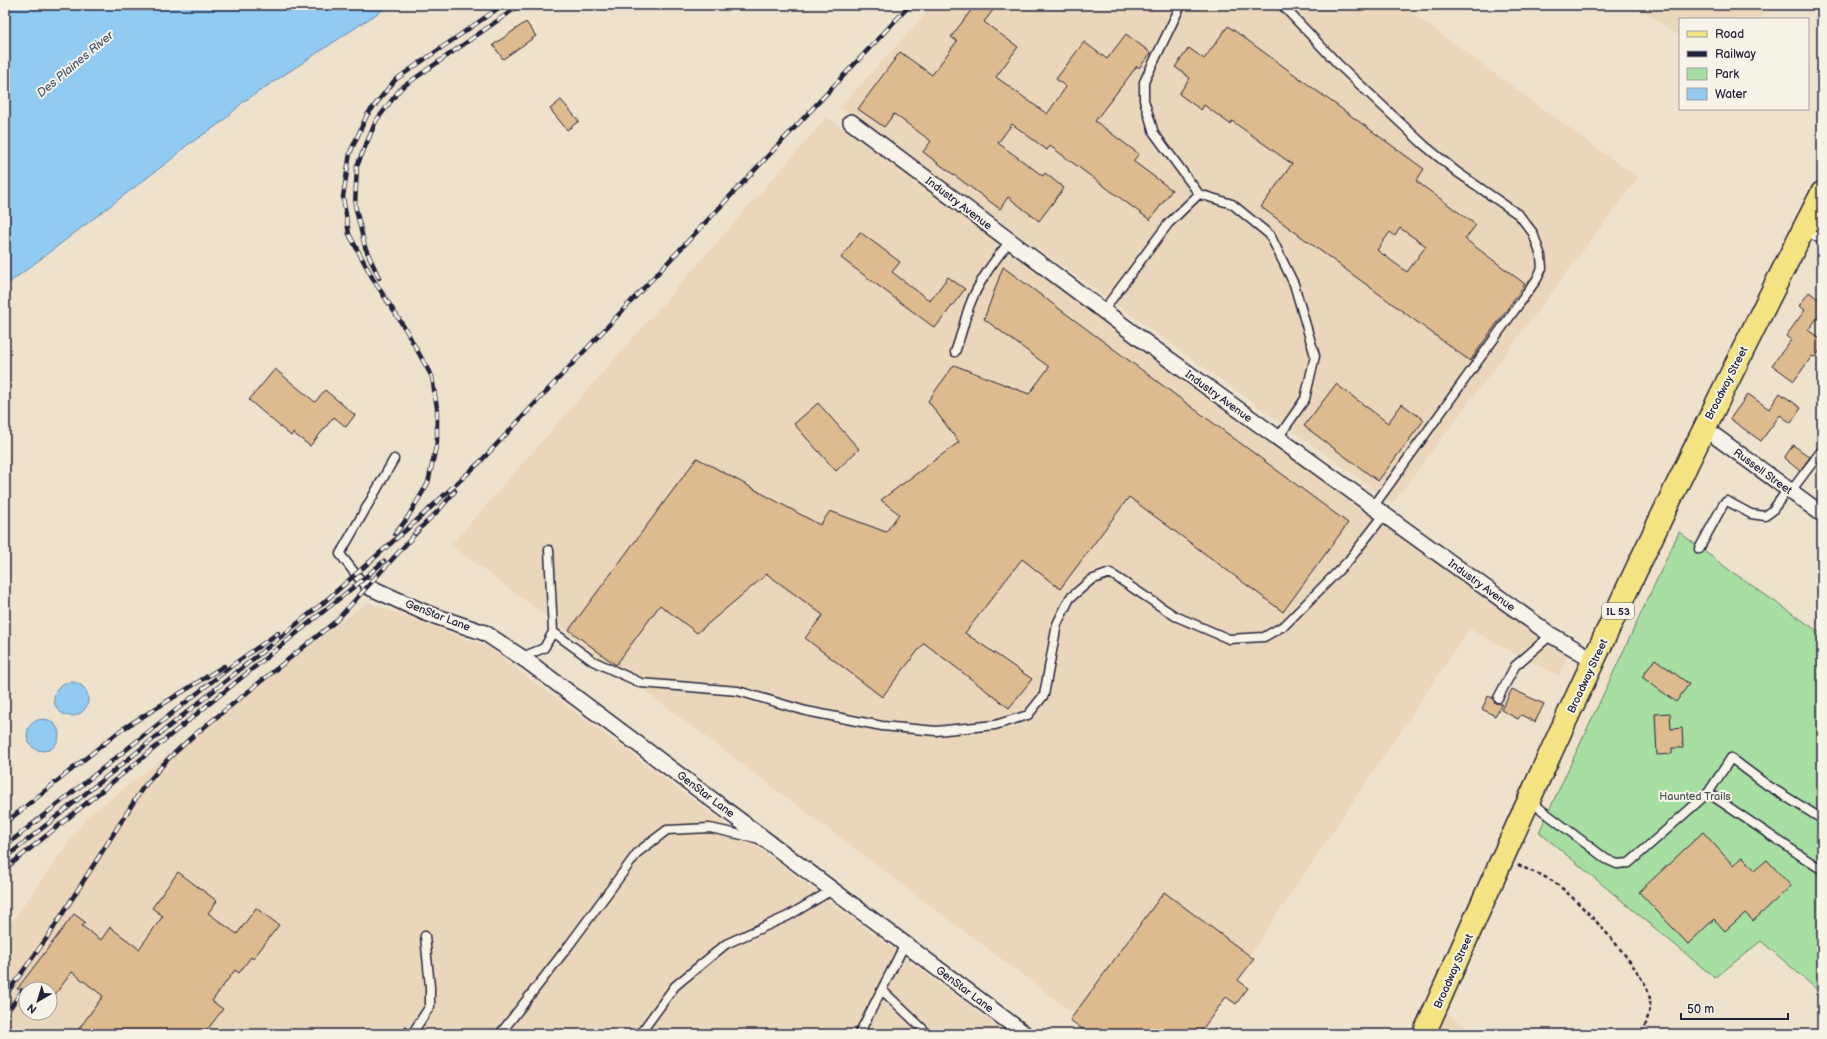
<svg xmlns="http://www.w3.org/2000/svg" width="1827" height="1039" viewBox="0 0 1827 1039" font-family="'Balsamiq Sans',sans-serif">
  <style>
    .built { fill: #ead6ba; fill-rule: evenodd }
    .green { fill: #a7dea2; stroke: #64806e }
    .water { fill: #92cbf1; stroke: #6587a8 }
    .building { fill: #ddbb8f; stroke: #22223b; fill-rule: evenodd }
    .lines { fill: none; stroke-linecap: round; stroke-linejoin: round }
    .lane-casing { stroke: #22223b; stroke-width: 11 }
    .street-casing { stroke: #22223b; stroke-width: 18 }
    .primary-casing { stroke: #22223b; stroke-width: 25 }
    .path { stroke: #22223b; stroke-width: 2.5; stroke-dasharray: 4 3; stroke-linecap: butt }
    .lane { stroke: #f7f3e8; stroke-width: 8 }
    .street { stroke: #f7f3e8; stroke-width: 15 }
    .primary { stroke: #f4e382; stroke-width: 22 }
    .rail-casing { stroke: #22223b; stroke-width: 4.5 }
    .rail { stroke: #f7f3e8; stroke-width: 3; stroke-dasharray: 9; stroke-linecap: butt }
    .labels { text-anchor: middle; stroke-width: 4; stroke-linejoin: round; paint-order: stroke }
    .shield { fill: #f7f3e8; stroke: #62616f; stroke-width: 1 }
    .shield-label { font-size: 10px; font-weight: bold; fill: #22223b }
    .street-label { font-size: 11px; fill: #22223b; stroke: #f7f3e8 }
    .park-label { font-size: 11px; fill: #4a5a5a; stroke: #f7f3e8 }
    .water-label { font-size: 12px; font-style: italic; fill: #445572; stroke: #f7f3e8 }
  </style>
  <rect width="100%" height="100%" fill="#efe2cd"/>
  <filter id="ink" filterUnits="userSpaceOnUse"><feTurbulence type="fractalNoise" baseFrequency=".025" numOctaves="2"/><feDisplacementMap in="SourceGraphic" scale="8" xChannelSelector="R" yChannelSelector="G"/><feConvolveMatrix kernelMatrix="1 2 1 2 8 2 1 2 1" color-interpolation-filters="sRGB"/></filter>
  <g filter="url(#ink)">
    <!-- built -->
    <path class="built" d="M934,5h467l237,173 -245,325 -553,-396z
      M1636,5h132l-7,14h-81v18z
      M827,117l744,529 -12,30 -90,-47 -272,405h-96l-650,-489z
      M367,602l121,45 519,387h-1002v-103l82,-114zM26,989h24v24h-24z
      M1446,1013l30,21h-38z"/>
    <!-- green -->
    <path class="green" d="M1679,532l49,37 94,65v360l-61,-53 -46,37 -176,-146z"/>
    <!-- water -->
    <path class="water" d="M5,5h385l-147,97 -21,20 -36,24 -13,12 -168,128z
      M54 699a17 17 0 1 1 34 0a17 17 0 1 1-34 0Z
      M27 735a16 16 0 1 1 32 0a16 16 0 1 1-32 0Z"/>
    <!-- building -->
    <path class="building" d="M975,5h22l-13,17 34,25 -22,30 51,37 19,-27 -10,-8 28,-37 23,17 19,-25 25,19 -12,15 -2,-2 -42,55 44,33 -6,7 39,29 -22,30 -100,-74 -3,4 -35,-26 -14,19 45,33 2,-3 19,15 -25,33 -31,-24 -8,12 -77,-57 8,-11 -37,-27 -10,13 -26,-18 42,-57 32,23 25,-34 -6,-4z
      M526,22l10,14 -33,23 -10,-14z
      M1228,26l196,143 -8,12 60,44 -11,14 60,45 -55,77 -209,-154 31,-43 -60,-43 -2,3 -26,-19 -3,5 -22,-16 11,-16 -15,-11 14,-19 15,11zM1400,228l26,18 -19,26 -30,-22 13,-18 5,4z
      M561,100l18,21 -12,9 -17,-21z
      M860,232l40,30 -8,10 38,29 18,-24 17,12 -30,39 -94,-70z
      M1003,267l345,256 -65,89 -154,-115 -69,92 -38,-30 -57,74 67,46 -23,29 -85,-65 -42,54 -77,-59 18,-23 -56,-41 -70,59 -37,-28 -44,60 -47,-35 128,-172 123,67 10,-14 56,21 13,-18 -18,-14 78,-58 -31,-41 26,-36 75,29 20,-27 -65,-48z
      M1809,292l13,10v10l-14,18 14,10v8l-7,9 -3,-1 -18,25 -22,-16 19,-25 -5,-4 19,-26 -6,-4z
      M275,369l40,33 10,-12 30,25 -9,12 -12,-10 -24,29 -17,-13 -2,3 -42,-36z
      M1336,384l52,39 14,-19 22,16 -46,61 -74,-55z
      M1780,393l21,15 -10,15 -11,-8 -19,26 -31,-22 18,-25 21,15z
      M818,403l41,46 -23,22 -42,-47z
      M1793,445l17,12 -10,14 -16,-13z
      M1655,659l34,25 -13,18 -34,-25z
      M1512,689l32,15 -9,18 -14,-7 -3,4 -17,-9z
      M1488,696l5,2 2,5 7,1 -7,12 -13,-7z
      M1670,713l1,16 11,-1 1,20h-11v6l-15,1 -2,-41z
      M1703,832l30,33 9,-8 13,13 12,-10 24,26 -38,35 -8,-8 -20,18 -11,-12 -26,25 -49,-52z
      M178,872l39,29 -9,12 29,21 19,-26 23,17 -26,34 -2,-2 -12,16 -4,-3 -23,31 11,8 -19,25h-129l28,-38 -31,-24 -22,29v-12h-33l57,-75 11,8 -3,4 19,14 9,-13 29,22 24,-33 -11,-8z
      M1164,892l90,67 -16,21 10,8 -12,16 -10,-7 -27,37h-110l-19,-14z"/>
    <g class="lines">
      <defs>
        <path id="lane" d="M1181,5l-37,77v18l10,33 45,61
          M1282,5l57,60 85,80 33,27 62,43 14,18 8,23 1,12 -5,11 -164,228
          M1803,230l19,10
          M1103,311l65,-87 31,-30 33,10 38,31 24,49 21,72 -10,43 -27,39
          M955,352c6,-15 9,-30 14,-45 9,-25 25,-46 41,-66
          M1791,491l31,-41
          M1699,549l25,-46 3,-2 24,13 14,2 7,-5 16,-22
          M369,587l-8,-6 -21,-27 54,-95
          M553,632l40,29 48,22 97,8 68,20 76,15 54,5 59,-6 33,-10 16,-20 13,-71 13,-26 21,-18 19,-7 65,43 54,23 35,-2 21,-12 64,-65 35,-45
          M522,657l22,-9 9,-16 -4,-82
          M1498,698l17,-32 36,-31
          M1708,793l23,-35 36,27 55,34
          M1530,801l76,58 11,5 12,-1 79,-70 111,75 3,-3
          M882,990l41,39 2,5
          M412,1034l18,-28v-19l-5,-51
          M500,1034l70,-90 68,-92 29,-22 43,-2 50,11
          M640,1034l35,-48 51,-42 62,-28 44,-26
          M859,1034l46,-90"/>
        <path id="street" d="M851,122l294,220 406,293 43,25
          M1704,428l118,86
          M369,587l57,26 59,20 42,28 498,373"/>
        <path id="primary" d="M1424,1034c125,-284 257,-565 398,-841"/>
      </defs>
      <!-- lane casing -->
      <use href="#lane" class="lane-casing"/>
      <!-- street casing -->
      <use href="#street" class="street-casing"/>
      <!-- primary casing -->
      <use href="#primary" class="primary-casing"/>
      <!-- path -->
      <path class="path" d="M1518,865c12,6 25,10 36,17 23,16 93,90 96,117 1,12 -4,23 -7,35"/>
      <!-- lane -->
      <use href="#lane" class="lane"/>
      <!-- street -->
      <use href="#street" class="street"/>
      <!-- primary -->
      <use href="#primary" class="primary"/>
      <defs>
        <path id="rail" d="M379,278l-14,-31 -10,-42 2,-39 19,-45 25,-33 116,-81
          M395,534l11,-14 22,-37 9,-41v-34l-5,-31 -26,-47 -33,-51 -24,-45 -6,-37 7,-44 17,-38 28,-35 108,-75
          M414,534l25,-24 16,-19
          M5,823l116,-93 103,-64
          M5,846l229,-182 44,-31
          M5,858l318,-255 92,-81 65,-60 430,-457
          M5,869l356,-288 23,-20
          M5,996l44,-61 93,-146 26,-30 25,-23 143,-115 82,-90
          M5,1015l17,-24
          M402,1034l4,-5"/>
      </defs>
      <!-- rail casing -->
      <use href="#rail" class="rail-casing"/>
      <!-- rail -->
      <use href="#rail" class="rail"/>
    </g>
  </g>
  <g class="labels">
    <!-- shield labels -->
    <rect class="shield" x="1602" y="603" width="32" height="16" rx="3"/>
    <g class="shield-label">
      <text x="1618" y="615">IL 53</text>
    </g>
    <!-- street labels -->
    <g class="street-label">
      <text transform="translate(959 203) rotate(37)" y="4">Industry Avenue</text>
      <text transform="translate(1726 383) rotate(-63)" y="4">Broadway Street</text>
      <text transform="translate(1219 396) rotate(36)" y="4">Industry Avenue</text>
      <text transform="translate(1763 471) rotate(36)" y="4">Russell Street</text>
      <text transform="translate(1482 585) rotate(36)" y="4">Industry Avenue</text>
      <text transform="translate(438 615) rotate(21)" y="4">GenStar Lane</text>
      <text transform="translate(1587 676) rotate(-65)" y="4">Broadway Street</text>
      <text transform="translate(706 794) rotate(37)" y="4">GenStar Lane</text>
      <text transform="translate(1453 971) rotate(-66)" y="4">Broadway Street</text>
      <text transform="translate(965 989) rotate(37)" y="4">GenStar Lane</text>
    </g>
    <!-- park labels -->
    <g class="park-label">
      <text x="1695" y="800">Haunted Trails</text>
    </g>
    <!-- water labels -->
    <g class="water-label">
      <text transform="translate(75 64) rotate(-40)" y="4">Des Plaines River</text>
    </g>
  </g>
  <!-- margin -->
  <rect width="1827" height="1039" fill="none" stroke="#f7f3e8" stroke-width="20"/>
  <rect x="10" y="10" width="1807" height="1019" fill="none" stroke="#22223b" stroke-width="1.5" filter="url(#ink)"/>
  <!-- legend -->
  <rect x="1679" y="18" width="130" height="92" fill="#f7f3e8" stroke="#a29fa3"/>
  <rect x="1687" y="31" width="20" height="6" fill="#f4e382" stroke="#a29fa3"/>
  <text x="1715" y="38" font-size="12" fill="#22223b">Road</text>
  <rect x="1687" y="51" width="20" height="6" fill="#22223b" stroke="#a29fa3"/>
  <text x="1715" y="58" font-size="12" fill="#22223b">Railway</text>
  <rect x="1687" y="68" width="20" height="12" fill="#a7dea2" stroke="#a29fa3"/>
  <text x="1715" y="78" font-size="12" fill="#22223b">Park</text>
  <rect x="1687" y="88" width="20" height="12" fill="#92cbf1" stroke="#a29fa3"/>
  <text x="1715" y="98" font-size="12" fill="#22223b">Water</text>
  <!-- north arrow -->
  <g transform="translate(38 1001) rotate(218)"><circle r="19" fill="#f7f3e8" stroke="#a29fa3"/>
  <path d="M0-3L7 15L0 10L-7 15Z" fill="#22223b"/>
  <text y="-6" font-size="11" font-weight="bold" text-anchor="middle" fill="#22223b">N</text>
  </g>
  <!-- scale -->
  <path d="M1681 1013v6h107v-6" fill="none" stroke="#22223b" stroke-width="2"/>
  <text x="1687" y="1013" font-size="12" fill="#22223b" stroke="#f7f3e8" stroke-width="3" paint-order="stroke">50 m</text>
</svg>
